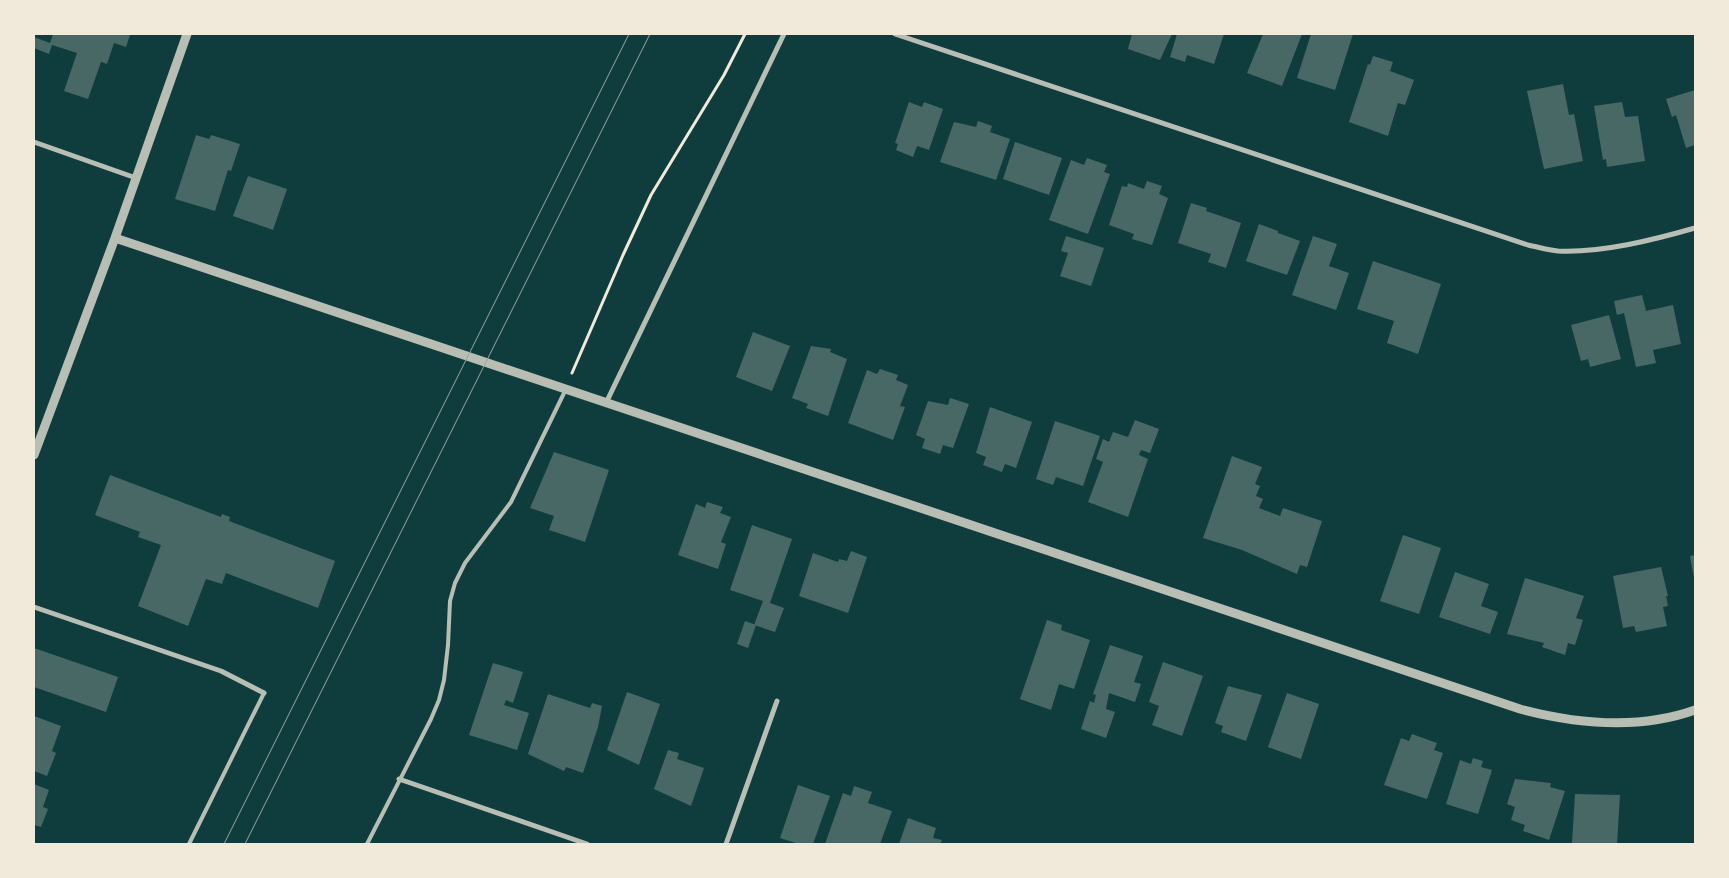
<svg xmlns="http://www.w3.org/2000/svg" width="1729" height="878" viewBox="0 0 1729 878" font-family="Jost,sans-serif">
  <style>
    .building { fill: #486865 }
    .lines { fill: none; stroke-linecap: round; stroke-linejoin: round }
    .path { stroke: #f1e9da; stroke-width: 3 }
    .service { stroke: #b8beb3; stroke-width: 4 }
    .minor { stroke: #b8beb3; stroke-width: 5 }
    .tertiary { stroke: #b8beb3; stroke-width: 9 }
    .tram { stroke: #97a49c; stroke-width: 1 }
  </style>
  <rect width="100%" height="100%" fill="#0f3d3e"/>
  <!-- building -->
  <path class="building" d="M53,34h73l4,1 -4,12 -12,-4 -7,21 -6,-2 -13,37 -24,-8 13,-38 -25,-8 -3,9 -15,-6v-11l16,6z
    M1132,34h40l-12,26 -32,-11z
    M1177,34l10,1 1,-1h36l-10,30 -27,-9 -2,7 -15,-5z
    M1263,34h39l-20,52 -35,-13z
    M1311,34h42l-18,56 -38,-12z
    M1373,56l20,6 -3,9 24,9 -9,25 -7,-2 -10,33 -39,-14 19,-58 2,1z
    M1563,84l6,31 5,-1 9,47 -39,8 -17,-78z
    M1695,90v55l-9,3 -10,-33 -4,2 -6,-18z
    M909,102l13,5 2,-5 19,7 -14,41 -12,-4 -4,11 -17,-7 2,-6 -3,-1z
    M1622,102l3,15 13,-1 7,45 -38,6 -1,-8 -3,1 -9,-54z
    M978,121l14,5 -2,6 20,7 -14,41 -56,-18 14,-40 22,5z
    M196,135l13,4 2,-4 29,9 -9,27 -3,-1 -13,41 -40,-12z
    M1015,142l47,16 -13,37 -46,-16z
    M1087,158l20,7 -3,7 6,2 -22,60 -39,-14 22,-60 13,5z
    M248,176l39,13 -14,41 -40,-14z
    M1147,181l15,5 -3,8 9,4 -16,47 -20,-6 2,-5 -25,-9 13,-39 5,1 1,-4 16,6z
    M1191,203l16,5 -1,3 35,12 -15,45 -18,-6 3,-8 -33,-11z
    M1259,224l19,7v2l22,8 -13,34 -41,-14z
    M1066,236l38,12 -13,38 -31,-10 8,-23 -7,-2z
    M1313,236l24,8 -8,22 20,7 -13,37 -44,-15z
    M1373,261l68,23 -23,70 -31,-11 7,-22 -37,-12z
    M1642,295l4,16 27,-6 8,39 -28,6 3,13 -20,4 -12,-54 -7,2 -3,-14z
    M1609,315l12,44 -31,8 -2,-8 -7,2 -10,-36z
    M753,332l37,14 -18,45 -36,-14z
    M811,346l20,3 -1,3 17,7 -19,57 -22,-8 2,-4 -16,-6z
    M880,369l18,6 -2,5 12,5 -8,21 5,1 -12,33 -45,-17 19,-53 10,4z
    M950,398l19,6 -16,44 -10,-3 -3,9 -18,-6 3,-9 -9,-4 12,-34 20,4z
    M990,407l42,15 -16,46 -11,-4 -3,8 -19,-7 3,-8 -10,-4z
    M1135,420l24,9 -9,24 -9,-3 -2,5 9,4 -20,58 -40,-15 15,-40 -7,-3 7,-20 6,3 4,-10 15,5z
    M1055,421l45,15 -17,50 -27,-9 -3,8 -17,-6z
    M554,452l55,18 -24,72 -36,-12 5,-14 -24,-8z
    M1232,456l30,11 -7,17 5,2 -4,10 7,3 -4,9 21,8 3,-8 39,13 -15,46 -7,-2 -3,9 -55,-24 -39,-12z
    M110,475l111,42 1,-3 8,3 -1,4 106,40 -17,47 -92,-35 -4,11 -16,-5 -18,47 -50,-20 23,-61 -23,-8 2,-5 -45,-17z
    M707,502l16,5 -3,6 11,4 -10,25 5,2 -8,25 -40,-14 18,-51 9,4z
    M752,525l40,14 -22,64 14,5 -9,24 -21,-7 9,-24 -33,-11z
    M1403,535l38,13 -22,66 -39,-13z
    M851,551l16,6 -19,56 -49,-17 14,-43 25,9 1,-3 8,2z
    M1695,555v22l-1,1 -4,-22z
    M1661,567l7,29h-2l2,10 -5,1 4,19 -31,6 -2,-6 -11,2 -10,-52z
    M1455,572l34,12 -8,22 17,6 -8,22 -51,-17z
    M1525,578l59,18 -8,22 7,2 -8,25 -7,-2 -3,12 -23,-8 2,-4 -37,-9z
    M1047,620l15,5 -1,5 29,10 -16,49 -15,-5 -8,26 -31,-11z
    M745,621l11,4 -8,23 -11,-4z
    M1110,645l33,11 -9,26 7,2 -6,18 -26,-9 -3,16 9,3 -9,26 -25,-9 9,-28 4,2 2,-8 -3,-1z
    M34,648l84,29 -12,35 -72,-25z
    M1163,662l40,14 -21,60 -30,-11 7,-19 -10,-4z
    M493,663l30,9 -10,31 -7,-3 -2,5 25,8 -12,37 -48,-15z
    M1228,686l34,9 -16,46 -25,-9 2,-6 -8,-3z
    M627,692l33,12 -21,61 -32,-15z
    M1287,693l32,11 -18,55 -33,-12z
    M548,694l42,14 2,-5 10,3 -4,21 -15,46 -17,-6 -2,4 -36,-17z
    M34,716l27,10 -9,25 4,2 -9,23 -13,-5z
    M1412,734l25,9 -3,7 9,3 -16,46 -43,-14 17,-47 8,3z
    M668,750l11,3 -2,6 27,9 -13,38 -37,-17z
    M1473,758l10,3 -2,6 11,3 -14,44 -32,-10 14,-44 11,4z
    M1515,779l36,4 -1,4 15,4 -16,49 -26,-9 2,-6 -14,-5 4,-13 -8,-3z
    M34,784l15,6 -6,17 5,2 -7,18 -7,-2z
    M798,785l32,11 -17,48h-14l-19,-6z
    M854,786l18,6 -4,11 24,8 -12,33h-55l18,-51 8,3z
    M1575,794l45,1 -3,49 -45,-1z
    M908,818l28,10 -3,10 9,2 -2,4h-41z"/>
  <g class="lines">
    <!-- path -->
    <path class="path" d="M572,373l51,-118 28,-60 73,-120 21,-41"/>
    <!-- service -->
    <path class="service" d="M189,844l75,-151
      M367,844l64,-125 8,-19 5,-20 4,-35 2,-44 5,-18 10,-20 46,-61 55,-113"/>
    <!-- minor -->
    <path class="minor" d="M895,34l633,211c10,2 20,5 30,6 44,2 95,-11 137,-23
      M34,142l102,36
      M606,403l178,-369
      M34,607l187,64 43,22
      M399,779l188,65
      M726,844l51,-143"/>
    <!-- tertiary -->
    <path class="tertiary" d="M115,238l1405,471c57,15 119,21 175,1
      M34,455l81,-217 72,-204"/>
    <!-- tram -->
    <path class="tram" d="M224,844l405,-810
      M245,844l405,-810"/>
  </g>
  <!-- border -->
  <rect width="1729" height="878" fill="none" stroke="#f1e9da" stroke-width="70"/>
</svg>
